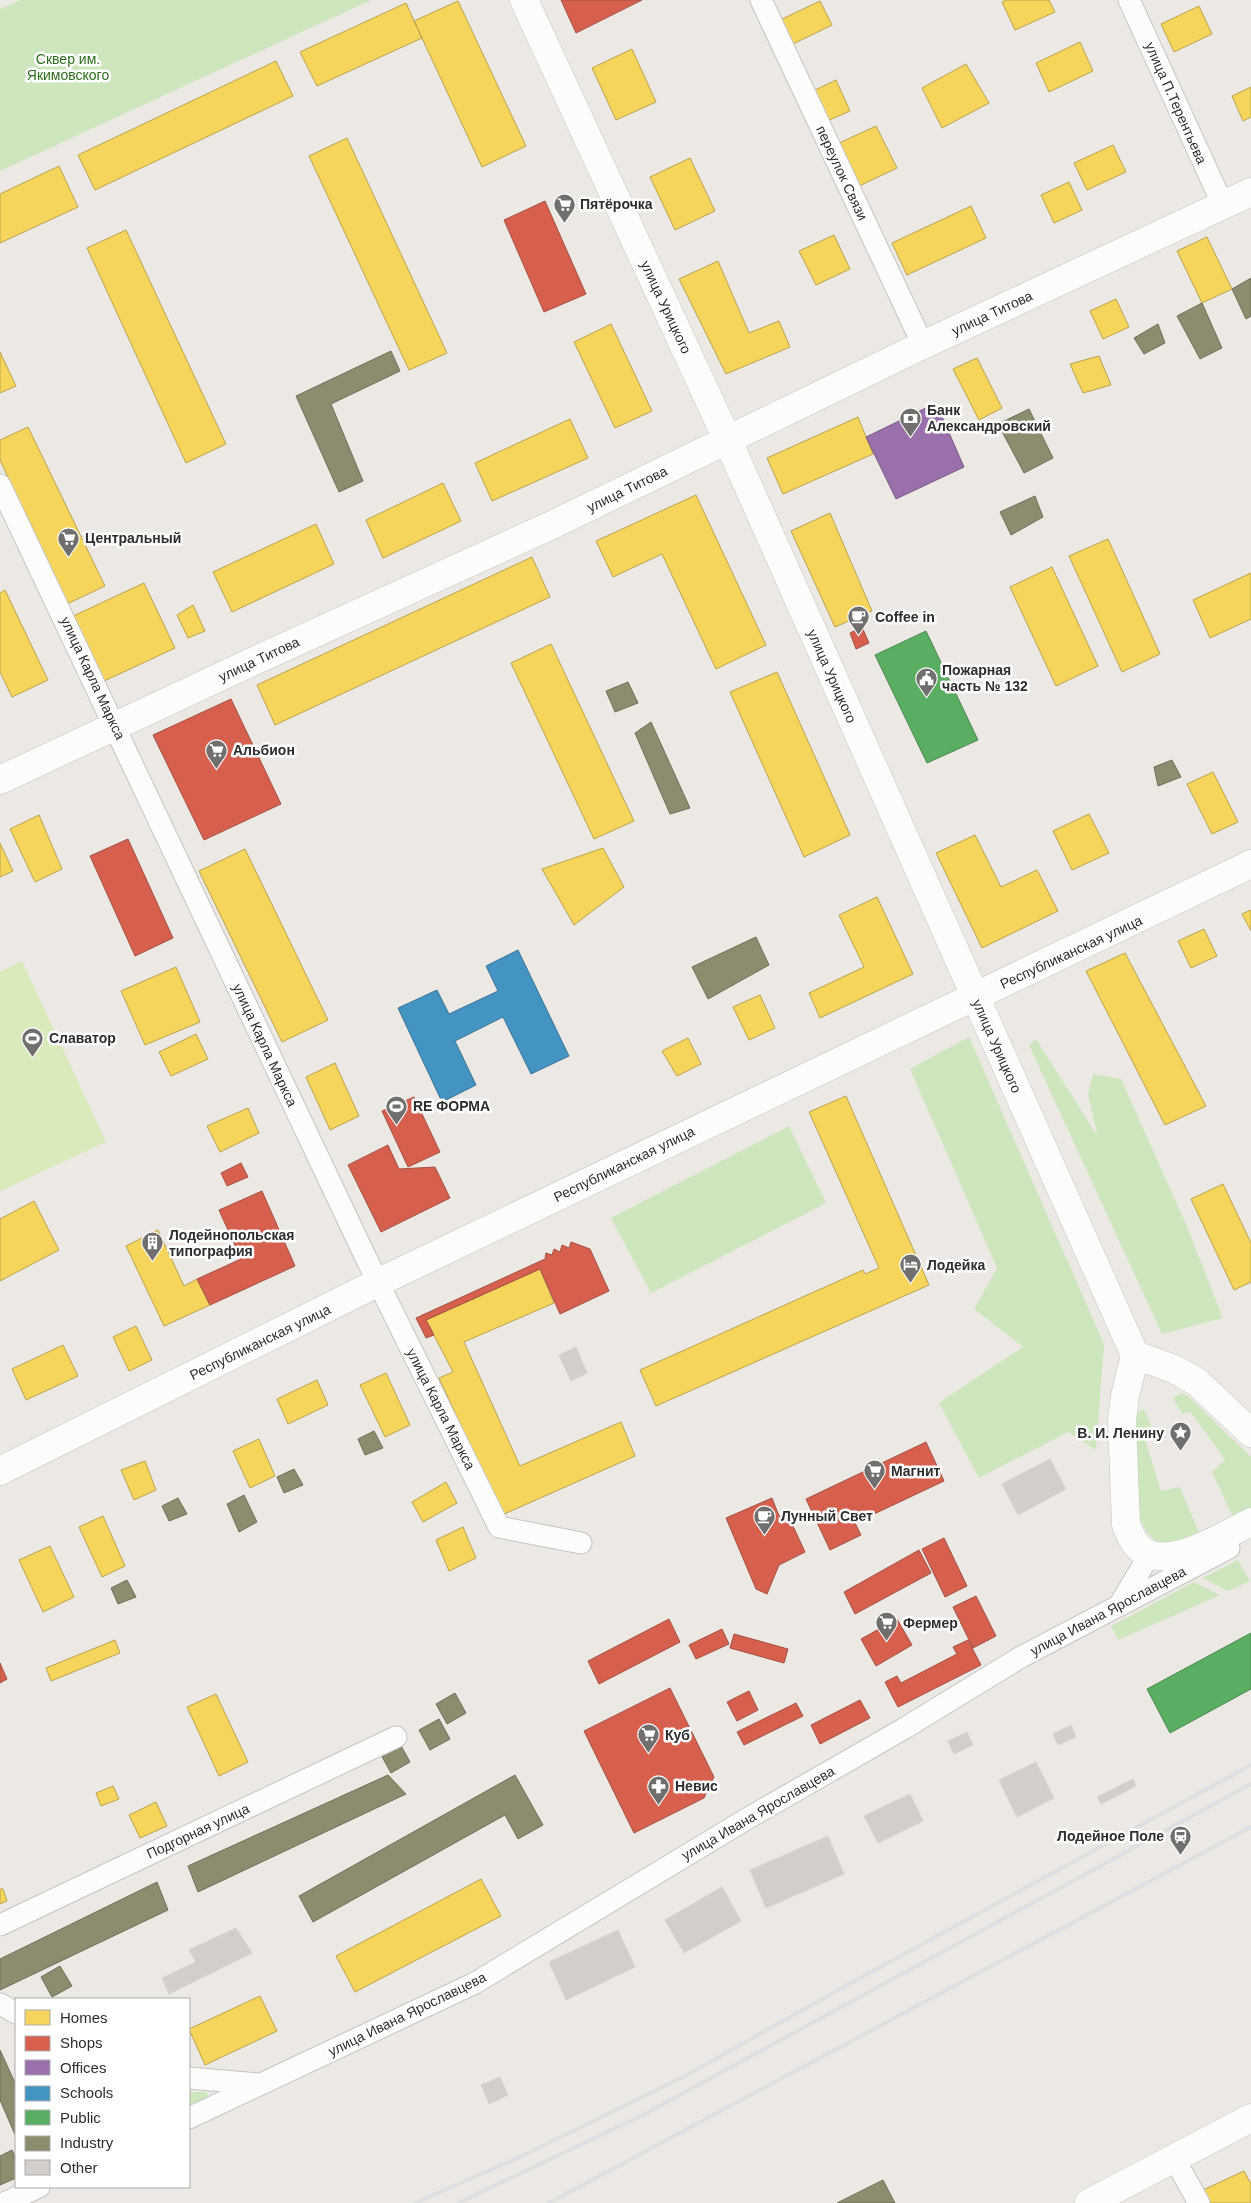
<svg xmlns="http://www.w3.org/2000/svg" width="1251" height="2203" viewBox="0 0 1251 2203" font-family="Helvetica,sans-serif">
  <style>
    .green { fill: #cee6be }
    .pitch { fill: #d9eabb }
    .homes { fill: #f6d55c; stroke: #baa34e }
    .shops { fill: #d6604d; stroke: #a45144 }
    .offices { fill: #9970ab; stroke: #795c86 }
    .schools { fill: #4393c3; stroke: #3d7596 }
    .public { fill: #5aae61; stroke: #4d8852 }
    .industry { fill: #8c8c6e; stroke: #70705b }
    .building { fill: #d1cecb; stroke: #d7d4d0 }
    .lines { fill: none; stroke-linecap: round; stroke-linejoin: round }
    .street-casing { stroke: #c5c4c5; stroke-width: 23 }
    .secondary-casing { stroke: #c5c4c5; stroke-width: 29 }
    .street { stroke: #fcfcfb; stroke-width: 21 }
    .secondary { stroke: #fcfcfb; stroke-width: 28 }
    .rail { stroke: #dfdfe1; stroke-width: 4 }
    .labels { text-anchor: middle; stroke-width: 5; stroke-linejoin: round; paint-order: stroke }
    .park-label { font-size: 14px; fill: #2c6e1b; stroke: #fff }
    .street-label { font-size: 14px; fill: #2e2e2e; stroke: #fff }
    .poi-label { font-size: 14px; font-weight: bold; fill: #2e2e2e; stroke: #fff; text-anchor: start }
  </style>
  <rect width="100%" height="100%" fill="#ece8e4"/>
  <!-- green -->
  <path class="green" d="M21,0h350l-371,171v-162z
    M969,1037l135,307 -8,106 -28,-18 -89,46 -40,-75 84,-56 -49,-38 23,-41 -87,-199z
    M1036,1039l62,98 -10,-42 5,-21 28,5 64,143 38,96 -61,16 -133,-289z
    M789,1126l37,77 -175,90 -40,-75z
    M1182,1393l7,4 62,60v56l-16,8 -23,-49 13,-12 -34,-48 -9,2 -9,-16z
    M1144,1409l7,16 -8,8 18,58 19,-4 20,48 -35,11c-18,-8 -23,-19 -27,-38l-5,-94z
    M1238,1560l12,21 -22,10 -25,-13z
    M1194,1582l26,13 -102,45 -7,-14z
    M189,2092h18l1,15 -19,8z"/>
  <!-- pitch -->
  <path class="pitch" d="M22,961l84,181 -106,49v-219z"/>
  <!-- homes -->
  <path class="homes" d="M1006,0h43l6,12 -40,18 -13,-28z
    M458,1l68,145 -44,21 -68,-146z
    M820,1l12,24 -41,20 -11,-25z
    M406,3l16,35 -105,48 -17,-34z
    M1199,6l13,28 -38,18 -13,-28z
    M1080,42l13,29 -44,21 -13,-29z
    M632,49l24,53 -40,18 -24,-52z
    M276,61l17,35 -198,94 -17,-35z
    M966,64l23,39 -47,25 -20,-40z
    M836,80l14,31 -25,11 -14,-30z
    M1251,87v30l-8,4 -11,-25z
    M876,126l21,42 -42,20 -18,-44z
    M347,138l100,215 -38,17 -100,-214z
    M1113,145l13,27 -39,18 -13,-27z
    M690,158l25,53 -40,19 -25,-53z
    M59,166l19,41 -78,36v-49z
    M1069,182l13,28 -28,13 -13,-28z
    M971,206l15,32 -79,37 -15,-32z
    M126,230l100,214 -40,19 -99,-215z
    M834,235l16,34 -34,16 -17,-34z
    M1207,237l25,52 -30,14 -25,-52z
    M718,261l31,72 30,-12 11,26 -64,27 -47,-95z
    M1116,299l13,28 -26,12 -13,-28z
    M611,324l41,87 -37,17 -41,-86z
    M0,352l16,34 -16,7z
    M1099,356l12,29 -28,8 -13,-29z
    M977,358l25,50 -23,12 -26,-51z
    M858,417l15,37 -90,40 -16,-36z
    M570,419l18,39 -96,43 -17,-38z
    M28,427l77,159 -38,18 -67,-144v-20z
    M443,483l18,38 -78,37 -17,-38z
    M696,495l70,150 -50,24 -54,-115 -49,23 -17,-36z
    M830,513l42,98 -37,16 -44,-96z
    M316,524l18,40 -102,48 -19,-40z
    M1108,539l52,115 -38,18 -53,-116z
    M532,557l18,40 -275,128 -18,-40z
    M1052,567l46,99 -42,20 -46,-99z
    M1251,573v46l-41,19 -17,-38z
    M144,583l31,65 -75,35 -31,-65z
    M5,590l43,90 -36,17 -12,-25v-79z
    M193,605l12,26 -17,7 -11,-23z
    M551,644l83,177 -40,18 -83,-176z
    M777,672l73,163 -46,22 -74,-165z
    M1213,772l25,50 -26,12 -25,-50z
    M1089,814l20,39 -37,17 -19,-39z
    M39,815l23,54 -27,13 -25,-53z
    M975,835l26,52 36,-17 21,41 -76,37 -46,-95z
    M0,843l13,28 -13,6z
    M603,848l21,39 -50,38 -32,-56z
    M245,849l83,171 -46,22 -83,-171z
    M877,897l36,77 -93,44 -11,-25 55,-26 -25,-52z
    M1251,910v21l-9,-17z
    M1204,929l13,27 -26,12 -13,-27z
    M1125,953l81,153 -41,19 -79,-154z
    M176,967l24,55 -55,23 -24,-54z
    M760,995l15,33 -26,12 -16,-33z
    M196,1034l12,25 -37,17 -12,-24z
    M688,1038l13,26 -24,12 -15,-25z
    M335,1063l24,53 -29,14 -24,-53z
    M846,1096l83,189 -273,121 -16,-36 223,-100 2,4 14,-6 -70,-156z
    M248,1108l11,25 -39,19 -13,-26z
    M1223,1184l28,59v39l-17,8 -43,-91z
    M34,1201l25,49 -59,31v-62z
    M158,1230l26,56 13,-7 13,26 -46,21 -38,-80z
    M540,1269l14,34 -90,39 56,124 101,-44 14,34 -133,59 -63,-137 14,-6 -27,-52z
    M136,1326l16,34 -23,11 -16,-34z
    M63,1345l15,31 -52,24 -14,-31z
    M386,1373l24,52 -25,12 -25,-52z
    M317,1380l11,25 -40,19 -11,-25z
    M259,1439l16,37 -25,12 -17,-37z
    M145,1461l11,29 -22,10 -13,-30z
    M446,1482l11,21 -34,19 -11,-20z
    M103,1516l22,50 -23,11 -23,-50z
    M463,1527l13,31 -27,13 -13,-31z
    M50,1546l24,51 -31,15 -24,-52z
    M115,1640l5,13 -69,28 -5,-13z
    M216,1694l32,68 -29,14 -32,-69z
    M113,1786l6,13 -18,7 -5,-13z
    M156,1802l11,24 -27,12 -11,-23z
    M481,1879l20,37 -146,76 -19,-36z
    M0,1889h3l4,12 -7,3z
    M260,1996l17,35 -72,34 -16,-36z
    M1244,2171l7,13v19h-41l-7,-13z"/>
  <!-- shops -->
  <path class="shops" d="M561,0h81l-66,33z
    M545,201l41,93 -42,18 -40,-92z
    M862,627l7,16 -13,6 -6,-16z
    M231,699l50,105 -77,36 -51,-105z
    M128,839l45,99 -38,18 -45,-100z
    M414,1097l26,55 -32,15 -26,-56z
    M388,1145l11,24 36,-2 15,31 -69,34 -33,-67z
    M241,1163l7,14 -21,9 -6,-13z
    M262,1191l33,75 -85,39 -13,-26 44,-20 -22,-49z
    M571,1242l19,7 19,42 -49,23 -20,-45 -114,51 8,15 -8,3 -10,-20 129,-59 1,-6 6,2 2,-6 6,3 2,-7 7,3z
    M926,1442l18,39 -89,42 6,12 -31,15 -24,-51z
    M772,1498l7,18 8,-3 18,39 -26,13 -12,29 -11,-5 -30,-71z
    M944,1538l23,48 -22,11 -23,-48z
    M919,1550l12,23 -76,41 -11,-22z
    M976,1596l20,40 -23,12 -20,-41z
    M669,1619l11,23 -81,42 -11,-23z
    M897,1619l15,26 -36,21 -15,-27z
    M722,1629l7,15 -33,15 -7,-14z
    M734,1634l54,15 -4,14 -54,-15z
    M968,1640l13,25 -83,42 -13,-25 12,-6 4,7 56,-29 -4,-7z
    M0,1663l7,16 -7,4z
    M670,1688l44,89 -10,21 -70,35 -50,-102z
    M749,1691l9,19 -21,11 -10,-19z
    M860,1700l10,18 -50,26 -9,-19z
    M796,1703l7,13 -59,29 -7,-13z"/>
  <!-- offices -->
  <path class="offices" d="M936,403l28,64 -68,32 -30,-62z"/>
  <!-- schools -->
  <path class="schools" d="M518,950l51,106 -38,18 -28,-57 -48,24 21,44 -34,17 -44,-94 39,-18 12,24 49,-23 -12,-25z"/>
  <!-- public -->
  <path class="public" d="M926,631l52,109 -51,23 -52,-108z
    M1251,1633v56l-81,44 -23,-44z"/>
  <!-- industry -->
  <path class="industry" d="M1251,278v38l-5,3 -14,-30z
    M1202,303l20,45 -22,11 -23,-43z
    M1158,324l7,19 -21,11 -10,-16z
    M391,351l9,20 -69,33 32,77 -24,11 -43,-96z
    M1029,409l24,49 -29,15 -26,-49z
    M1035,496l8,21 -32,18 -11,-23z
    M628,682l10,21 -23,9 -9,-21z
    M651,722l39,86 -20,6 -35,-81z
    M1172,760l9,17 -23,9 -4,-19z
    M756,937l13,28 -61,34 -16,-32z
    M374,1431l9,17 -18,7 -7,-16z
    M294,1469l9,16 -19,8 -7,-16z
    M244,1495l13,27 -18,10 -12,-28z
    M178,1498l9,16 -18,7 -7,-15z
    M127,1580l9,17 -18,7 -7,-16z
    M455,1693l11,20 -19,11 -11,-20z
    M439,1719l11,20 -20,11 -11,-20z
    M399,1742l11,20 -19,11 -11,-20z
    M388,1775l18,19 -208,98 -10,-26z
    M515,1775l28,50 -25,14 -13,-24 -192,107 -14,-26z
    M157,1882l11,28 -168,80v-31z
    M60,1966l12,20 -20,11 -11,-20z
    M0,2050l16,35v52l-16,-37z
    M12,2150l4,9v19l-16,7v-29z
    M883,2180l12,23h-58z"/>
  <!-- building -->
  <path class="building" d="M576,1347l11,26 -16,8 -12,-26z
    M1050,1459l16,30 -48,26 -16,-31z
    M1071,1725l5,12 -18,8 -5,-11z
    M967,1732l6,13 -19,9 -6,-13z
    M1036,1762l18,36 -37,19 -18,-37z
    M1133,1779l3,7 -35,18 -4,-7z
    M910,1794l13,27 -45,22 -14,-27z
    M828,1836l16,38 -78,34 -16,-38z
    M722,1887l19,34 -57,32 -19,-33z
    M236,1928l16,25 -83,41 -7,-16 34,-16 -7,-12z
    M618,1930l17,37 -69,33 -17,-38z
    M500,2077l8,18 -19,9 -8,-19z"/>
  <g class="lines">
    <defs>
      <path id="street" d="M761,0l162,345
        M1129,0l94,205
        M0,485l366,773 133,269 82,16
        M1120,1604l30,-50
        M0,1925l396,-188
        M0,2004l16,9
        M189,2078l70,6
        M189,2118l286,-135 275,-166 155,-89 116,-71 208,-109
        M1174,2158l25,45
        M4,2203l35,-16"/>
      <path id="secondary" d="M524,0l204,441 407,914
        M0,780l254,-119 300,-137 369,-179 328,-153
        M1135,1355l-10,41 -3,24 4,105c4,9 8,20 17,26 29,19 81,-16 108,-29
        M1135,1355l39,14 23,13 54,51
        M0,1471l379,-189 872,-418
        M1089,2203l162,-85"/>
    </defs>
    <!-- street casing -->
    <use href="#street" class="street-casing"/>
    <!-- secondary casing -->
    <use href="#secondary" class="secondary-casing"/>
    <!-- street -->
    <use href="#street" class="street"/>
    <!-- secondary -->
    <use href="#secondary" class="secondary"/>
    <!-- rail -->
    <path class="rail" d="M415,2203l105,-46 165,-81 164,-92 402,-219
      M458,2203l185,-88 608,-331
      M549,2203l702,-376"/>
  </g>
  <!-- icons -->
  <defs>
    <symbol id="supermarket-pin" viewBox="-11 -11 22 30"><path d="M0 17L-7.5 6A9.5 9.5 0 1 1 7.5 6Z" fill="#706f6e" stroke="#fff"/><path d="M-6-5.5h2.5l.6 2H6L4.5 2H-2.5L-4.4-4H-6ZM-1.5 3.2a1.3 1.3 0 1 0 .1 0ZM3 3.2a1.3 1.3 0 1 0 .1 0Z" fill="#fff"/></symbol>
    <symbol id="bank-pin" viewBox="-11 -11 22 30"><path d="M0 17L-7.5 6A9.5 9.5 0 1 1 7.5 6Z" fill="#706f6e" stroke="#fff"/><path d="M-6-4H6V4H-6ZM0-2.3a2.3 2.3 0 1 0 0 4.6a2.3 2.3 0 1 0 0-4.6Z" fill="#fff"/></symbol>
    <symbol id="cafe-pin" viewBox="-11 -11 22 30"><path d="M0 17L-7.5 6A9.5 9.5 0 1 1 7.5 6Z" fill="#706f6e" stroke="#fff"/><path d="M-5.5-4.5H6V0H3Q3 3.5 0 3.5H-2.5Q-5.5 3.5-5.5 0ZM3-3.2v2h1.7v-2ZM-6 4.5H4V6H-6Z" fill="#fff"/></symbol>
    <symbol id="civic-pin" viewBox="-11 -11 22 30"><path d="M0 17L-7.5 6A9.5 9.5 0 1 1 7.5 6Z" fill="#706f6e" stroke="#fff"/><path d="M-.6-6.5H3V-4.5H.6V-3L4-1V1h2V6H-6V1h2V-1L-.6-3ZM-1.2 2.5V6h2.4V2.5Z" fill="#fff"/></symbol>
    <symbol id="stadium-pin" viewBox="-11 -11 22 30"><path d="M0 17L-7.5 6A9.5 9.5 0 1 1 7.5 6Z" fill="#706f6e" stroke="#fff"/><path d="M0-5a6.5 5 0 1 0 0 10a6.5 5 0 1 0 0-10ZM-3.5-1.8h7v3.6h-7Z" fill="#fff"/></symbol>
    <symbol id="building-pin" viewBox="-11 -11 22 30"><path d="M0 17L-7.5 6A9.5 9.5 0 1 1 7.5 6Z" fill="#706f6e" stroke="#fff"/><path d="M-4-6H4V6H1V3H-1V6H-4ZM-2.5-4.3h1.7v1.8h-1.7ZM.8-4.3h1.7v1.8H.8ZM-2.5-1h1.7V.8h-1.7ZM.8-1h1.7V.8H.8Z" fill="#fff"/></symbol>
    <symbol id="hotel-pin" viewBox="-11 -11 22 30"><path d="M0 17L-7.5 6A9.5 9.5 0 1 1 7.5 6Z" fill="#706f6e" stroke="#fff"/><path d="M-6-4.5h1.5V1H6V5H4.5V3h-9V5H-6ZM-4 0a1.8 1.8 0 1 1 3.6 0ZM.5 0V-2.5h3Q6-2.5 6 0Z" fill="#fff"/></symbol>
    <symbol id="sight-pin" viewBox="-11 -11 22 30"><path d="M0 17L-7.5 6A9.5 9.5 0 1 1 7.5 6Z" fill="#706f6e" stroke="#fff"/><path d="M0-6L1.8-2.2L6-1.7L2.9 1.2L3.7 5.4L0 3.3L-3.7 5.4L-2.9 1.2L-6-1.7L-1.8-2.2Z" fill="#fff"/></symbol>
    <symbol id="pharmacy-pin" viewBox="-11 -11 22 30"><path d="M0 17L-7.5 6A9.5 9.5 0 1 1 7.5 6Z" fill="#706f6e" stroke="#fff"/><path d="M-2-6h4v4h4v4h-4v4h-4v-4h-4v-4h4Z" fill="#fff"/></symbol>
    <symbol id="station-pin" viewBox="-11 -11 22 30"><path d="M0 17L-7.5 6A9.5 9.5 0 1 1 7.5 6Z" fill="#706f6e" stroke="#fff"/><path d="M-3-6H3Q5-6 5-4V2Q5 4 3 4L4.5 6H3L1.5 4h-3L-3 6H-4.5L-3 4Q-5 4-5 2V-4Q-5-6-3-6ZM-3.5-4v3h7v-3ZM-3.5 1v1.5H-2V1ZM2 1v1.5H3.5V1Z" fill="#fff"/></symbol>
  </defs>
  <g fill-rule="evenodd">
    <use href="#supermarket-pin" x="552" y="192" width="25" height="34"/>
    <use href="#bank-pin" x="898" y="406" width="25" height="34"/>
    <use href="#supermarket-pin" x="56" y="526" width="25" height="34"/>
    <use href="#cafe-pin" x="846" y="604" width="25" height="34"/>
    <use href="#civic-pin" x="914" y="666" width="25" height="34"/>
    <use href="#supermarket-pin" x="204" y="738" width="25" height="34"/>
    <use href="#stadium-pin" x="20" y="1026" width="25" height="34"/>
    <use href="#stadium-pin" x="384" y="1094" width="25" height="34"/>
    <use href="#building-pin" x="140" y="1230" width="25" height="34"/>
    <use href="#hotel-pin" x="898" y="1252" width="25" height="34"/>
    <use href="#sight-pin" x="1168" y="1420" width="25" height="34"/>
    <use href="#supermarket-pin" x="862" y="1458" width="25" height="34"/>
    <use href="#cafe-pin" x="752" y="1504" width="25" height="34"/>
    <use href="#supermarket-pin" x="874" y="1610" width="25" height="34"/>
    <use href="#supermarket-pin" x="636" y="1722" width="25" height="34"/>
    <use href="#pharmacy-pin" x="646" y="1774" width="25" height="34"/>
    <use href="#station-pin" x="1168" y="1824" width="25" height="34"/>
  </g>
  <g class="labels">
    <!-- park labels -->
    <g class="park-label">
      <text x="68" y="64">Сквер им.<tspan x="68" dy="16">Якимовского</tspan></text>
    </g>
    <!-- street labels -->
    <g class="street-label">
      <text transform="translate(1176 103) rotate(66)" y="5">улица П.Терентьева</text>
      <text transform="translate(842 173) rotate(65)" y="5">переулок Связи</text>
      <text transform="translate(666 307) rotate(65)" y="5">улица Урицкого</text>
      <text transform="translate(992 313) rotate(-25)" y="5">улица Титова</text>
      <text transform="translate(627 489) rotate(-26)" y="5">улица Титова</text>
      <text transform="translate(259 659) rotate(-25)" y="5">улица Титова</text>
      <text transform="translate(832 676) rotate(66)" y="5">улица Урицкого</text>
      <text transform="translate(93 678) rotate(65)" y="5">улица Карла Маркса</text>
      <text transform="translate(1071 952) rotate(-25)" y="5">Республиканская улица</text>
      <text transform="translate(265 1045) rotate(65)" y="5">улица Карла Маркса</text>
      <text transform="translate(997 1046) rotate(66)" y="5">улица Урицкого</text>
      <text transform="translate(624 1164) rotate(-26)" y="5">Республиканская улица</text>
      <text transform="translate(260 1342) rotate(-26)" y="5">Республиканская улица</text>
      <text transform="translate(441 1409) rotate(63)" y="5">улица Карла Маркса</text>
      <text transform="translate(1108 1611) rotate(-28)" y="5">улица Ивана Ярославцева</text>
      <text transform="translate(758 1813) rotate(-30)" y="5">улица Ивана Ярославцева</text>
      <text transform="translate(198 1831) rotate(-25)" y="5">Подгорная улица</text>
      <text transform="translate(407 2014) rotate(-26)" y="5">улица Ивана Ярославцева</text>
    </g>
    <!-- poi labels -->
    <g class="poi-label">
      <text x="580" y="209">Пятёрочка</text>
      <text x="927" y="415">Банк<tspan x="927" dy="16">Александровский</tspan></text>
      <text x="85" y="543">Центральный</text>
      <text x="875" y="622">Coffee in</text>
      <text x="942" y="675">Пожарная<tspan x="942" dy="16">часть № 132</tspan></text>
      <text x="233" y="755">Альбион</text>
      <text x="49" y="1043">Славатор</text>
      <text x="413" y="1111">RE ФОРМА</text>
      <text x="169" y="1240">Лодейнопольская<tspan x="169" dy="16">типография</tspan></text>
      <text x="927" y="1270">Лодейка</text>
      <text x="1164" y="1438" text-anchor="end">В. И. Ленину</text>
      <text x="891" y="1476">Магнит</text>
      <text x="781" y="1521">Лунный Свет</text>
      <text x="903" y="1628">Фермер</text>
      <text x="665" y="1740">Куб</text>
      <text x="675" y="1791">Невис</text>
      <text x="1164" y="1841" text-anchor="end">Лодейное Поле</text>
    </g>
  </g>
  <!-- legend -->
  <rect x="15" y="1998" width="175" height="190" fill="#ffffff" stroke="#ababab"/>
  <rect x="25" y="2010" width="25" height="15" fill="#f6d55c" stroke="#ababab"/>
  <text x="60" y="2023" font-size="15" fill="#2e2e2e">Homes</text>
  <rect x="25" y="2036" width="25" height="15" fill="#d6604d" stroke="#ababab"/>
  <text x="60" y="2048" font-size="15" fill="#2e2e2e">Shops</text>
  <rect x="25" y="2060" width="25" height="15" fill="#9970ab" stroke="#ababab"/>
  <text x="60" y="2073" font-size="15" fill="#2e2e2e">Offices</text>
  <rect x="25" y="2086" width="25" height="15" fill="#4393c3" stroke="#ababab"/>
  <text x="60" y="2098" font-size="15" fill="#2e2e2e">Schools</text>
  <rect x="25" y="2110" width="25" height="15" fill="#5aae61" stroke="#ababab"/>
  <text x="60" y="2123" font-size="15" fill="#2e2e2e">Public</text>
  <rect x="25" y="2136" width="25" height="15" fill="#8c8c6e" stroke="#ababab"/>
  <text x="60" y="2148" font-size="15" fill="#2e2e2e">Industry</text>
  <rect x="25" y="2160" width="25" height="15" fill="#d1cecb" stroke="#ababab"/>
  <text x="60" y="2173" font-size="15" fill="#2e2e2e">Other</text>
</svg>
